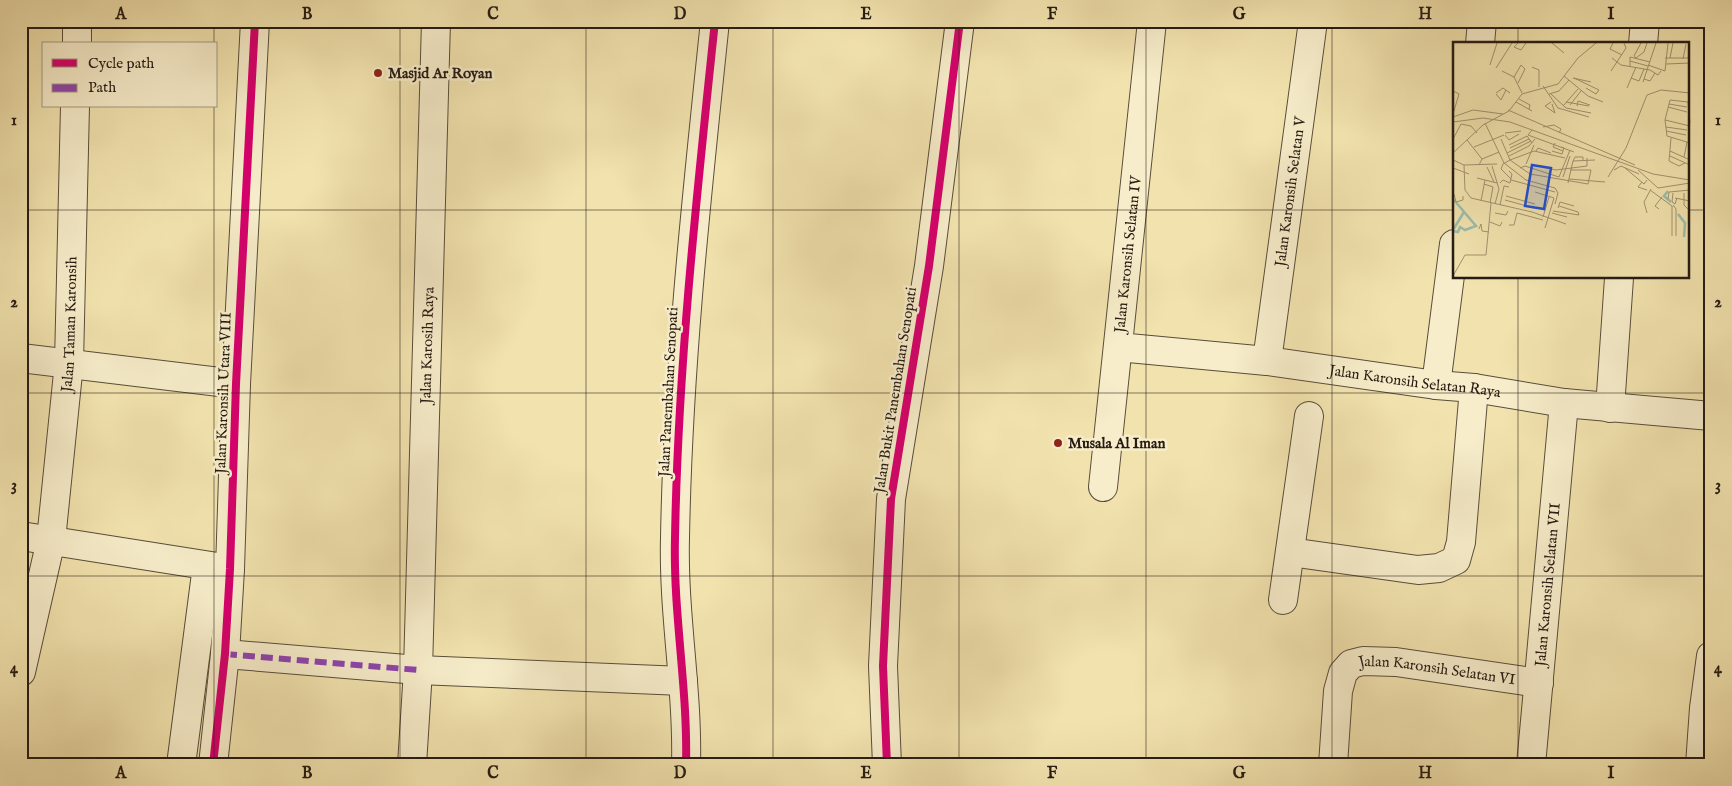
<svg xmlns="http://www.w3.org/2000/svg" width="1732" height="786" viewBox="0 0 1732 786" font-family="'IM FELL English',serif">
  <style>
    .lines { fill: none; stroke-linecap: round; stroke-linejoin: round }
    .street-casing { stroke: #594d3a; stroke-width: 30 }
    .street { stroke: #f7edca; stroke-width: 28 }
    .quiet { stroke: #8e44ad; stroke-width: 6; stroke-dasharray: 12 6; stroke-linecap: butt }
    .cycleway-casing { stroke: #f7edca; stroke-width: 11 }
    .cycleway { stroke: #d6006c; stroke-width: 8 }
    .grid { fill: none; stroke: #261b13; stroke-width: 1; stroke-opacity: 0.55 }
    .poi-dot { fill: #8f2418; stroke: #f7edca; stroke-width: 2 }
    .labels { text-anchor: middle; stroke-width: 5; stroke-linejoin: round; paint-order: stroke }
    .poi-label { font-size: 15px; font-weight: bold; fill: #261b13; stroke: #f7edca; text-anchor: start }
    .street-label { font-size: 15px; fill: #261b13; stroke: #f7edca }
    .inset-river { fill: none; stroke: #9bbead; stroke-width: 2.5 }
    .inset-road { fill: none; stroke: #a09370; stroke-width: 1 }
    .view { fill: #1d4ed8; fill-opacity: 0.15; stroke: #1d4ed8; stroke-width: 2.5 }
    .inset-edge { fill: none; stroke: #261b13; stroke-width: 2.5 }
    .neatline { fill: none; stroke: #261b13; stroke-width: 2 }
    .grid-label { font-size: 16px; text-anchor: middle; font-weight: bold; fill: #261b13 }
  </style>
  <rect width="100%" height="100%" fill="#f2e3ae"/>
  <filter id="stains"><feTurbulence type="fractalNoise" baseFrequency=".004" numOctaves="4"/><feColorMatrix values="0 0 0 0 .2 0 0 0 0 .09 0 0 0 0 .02 0 0 0 .5 -.17"/></filter>
  <radialGradient id="worn" r=".72"><stop offset=".6" stop-color="#630" stop-opacity="0"/><stop offset="1" stop-color="#630" stop-opacity=".3"/></radialGradient>
  <g class="lines">
    <defs>
      <g id="street">
        <path d="M77,44v-23"/>
        <path d="M1480,44l2,-23"/>
        <path d="M1643,44l2,-23"/>
        <path id="s1" d="M1118,347l149,14 169,24 38,3 90,15 147,13"/>
        <path d="M21,358l215,26"/>
        <path id="s2" d="M1267,361l46,-340"/>
        <path d="M1436,385l18,-141"/>
        <path d="M1610,408l9,-130"/>
        <path id="s3" d="M1103,487l49,-466"/>
        <path d="M21,536l209,33"/>
        <path d="M1290,552l128,18 21,-2 17,-8 5,-18 13,-154"/>
        <path d="M1283,600l26,-184"/>
        <path d="M225,654l193,16 265,11"/>
        <path id="s4" d="M21,672l30,-132 18,-177 6,-257"/>
        <path d="M181,765l26,-199"/>
        <path d="M213,765l12,-111 5,-85 6,-185 19,-363"/>
        <path id="s5" d="M412,765l6,-95 18,-649"/>
        <path d="M686,765c2,-76 -13,-151 -11,-227 3,-173 22,-345 40,-517"/>
        <path d="M887,765l-4,-99 8,-167 38,-233 31,-245"/>
        <path id="s6" d="M1333,765l5,-74 5,-18 8,-9 12,-3 33,1 143,21"/>
        <path id="s7" d="M1531,765l33,-362"/>
        <path d="M1700,765l4,-57 7,-52"/>
      </g>
    </defs>
    <!-- street casing -->
    <use href="#street" class="street-casing"/>
    <!-- street -->
    <use href="#street" class="street"/>
    <!-- quiet -->
    <path class="quiet" d="M225,654l193,16"/>
    <defs>
      <path id="cycleway" d="M213,765l12,-111 5,-85 6,-185 19,-363
        M686,765c2,-76 -13,-151 -11,-227 3,-173 22,-345 40,-517
        M887,765l-4,-99 8,-167 38,-233 31,-245"/>
    </defs>
    <!-- cycleway casing -->
    <use href="#cycleway" class="cycleway-casing"/>
    <!-- cycleway -->
    <use href="#cycleway" class="cycleway"/>
  </g>
  <!-- grid -->
  <path class="grid" d="M214,21v23M400,21v744M586,21v744M773,21v744M959,21v744M1146,21v744M1332,21v744M1518,21v23M214,106v659M21,210h1433M1688,210h23M1518,278v487M21,393h1690M21,576h1690"/>
  <!-- markers -->
  <g class="poi-dot">
    <circle cx="378" cy="73" r="5"/>
    <circle cx="1058" cy="443" r="5"/>
  </g>
  <g class="labels">
    <!-- poi labels -->
    <g class="poi-label">
      <text x="388" y="78">Masjid Ar Royan</text>
      <text x="1068" y="448">Musala Al Iman</text>
    </g>
    <!-- street labels -->
    <g class="street-label">
      <text dy="5" stroke="none"><textPath href="#s2" startOffset="171">Jalan Karonsih Selatan V</textPath></text>
      <text dy="5" stroke="none"><textPath href="#s3" startOffset="234">Jalan Karonsih Selatan IV</textPath></text>
      <text dy="5" stroke="none"><textPath href="#s4" startOffset="352">Jalan Taman Karonsih</textPath></text>
      <text dy="5" stroke="none"><textPath href="#s5" startOffset="420">Jalan Karosih Raya</textPath></text>
      <text dy="5" stroke="none"><textPath href="#s1" startOffset="299">Jalan Karonsih Selatan Raya</textPath></text>
      <text transform="translate(895 390) rotate(-81)" y="5">Jalan Bukit Panembahan Senopati</text>
      <text transform="translate(668 392) rotate(-87)" y="5">Jalan Panembahan Senopati</text>
      <text transform="translate(223 393) rotate(-88)" y="5">Jalan Karonsih Utara VIII</text>
      <text dy="5" stroke="none"><textPath href="#s7" startOffset="181">Jalan Karonsih Selatan VII</textPath></text>
      <text dy="5" stroke="none"><textPath href="#s6" startOffset="192">Jalan Karonsih Selatan VI</textPath></text>
    </g>
  </g>
  <!-- overview -->
  <g transform="translate(1453 42)">
    <rect width="236" height="236" fill="#f2e3ae"/>
    <path class="inset-river" d="M215,149l-4,5 7,6M225,172l7,9 -1,14M0,188l11,-18M0,189l5,1 2,-5 5,3 11,-4 -22,-26"/>
    <path class="inset-road" d="M65,1l-4,4 7,3 5,-7M99,1l12,10M160,1l-3,6 12,6M159,16l9,7 29,5 8,5 3,-4M183,16l8,-6 3,-9M183,16l-2,-2 7,-13M212,16h25M217,16l3,-15M230,17l3,-15M177,19l18,5M213,22l24,-1M37,23l7,-22M195,23l17,6 3,-28M177,24v-9l20,5M79,25l7,3v17M43,26l16,-25M49,29l12,6 8,16M158,29l15,-23 -2,-5M111,34l24,20 15,6M61,35l7,-12 4,4 -7,14M120,36l18,4M121,36l25,12 -3,4 -10,-6M178,36l8,3 5,-12M191,37l6,2 5,-8M190,40l13,-39M90,44l15,22 31,9M174,46l9,-21M0,49l6,3 -6,20M43,51l7,-5 7,5M43,52l5,6 5,-10M96,52l10,-3 10,-11M98,52l15,14 25,5M66,57l11,6 -1,4M63,60l16,9M98,60l-6,4 10,7 -3,-9M113,60l23,4M216,62l18,3M117,63l11,-14M110,64l15,-17M124,64l1,-5 12,4M215,65l19,5M55,68l127,55M0,75l20,-7 30,4M212,78l25,6M0,80l30,-4 27,4 143,52 37,6M32,81l19,40 22,17 29,8 3,5 -3,11M237,81l-2,-21 -18,-2 -5,20 2,16 23,7M90,85l11,-2 7,4 -2,4M213,85l21,3M79,88l-4,5 46,17M213,89l20,4M52,91l16,-2M52,93l4,5 10,-6M218,96l-2,23 10,5 6,-3M0,97l8,-15 10,2 6,7M48,97l9,21 -7,4 -2,5 10,10M14,98l15,19M102,101l-2,4 10,4M56,103l18,-9 5,7M21,105l30,-12M57,106l19,-9M81,109l-24,9 20,14 58,10 3,-14h-21M81,109l31,7M83,109l2,-3 13,5M99,109l10,3 2,-6 -3,-1M217,109l20,9M0,111l30,-28 26,-14 13,-17 36,-10 20,-26 18,-15M54,111l24,-12M56,114l20,-10 6,-7M217,114l20,9M231,115l3,-15M0,118l11,5 33,-1M120,119l2,-4h8v3M73,122l8,-19M11,123l1,25 6,8 61,14 34,12M26,123l3,-6 17,-7M39,124l7,23 -4,15M34,125l7,15M89,125l14,3 31,-4v-8M0,126l16,6M67,126l5,-2 34,11 11,-27M172,126l19,16 3,-4M161,128l7,-4 18,8M185,128l20,18 32,-5M110,135l7,-21M155,135l18,-29 21,-53 14,-5 29,3M24,136l20,5M116,137l36,3M58,138l44,12M189,140l-4,5 9,3M47,141l3,-3 7,3 2,-9 -3,-3M115,141l5,-22 22,-1M31,142l9,3 -3,16M197,148l22,16v30M82,150l19,6 -9,30M220,151l-1,9 3,2 2,-6M231,151v12l6,6M1,152l2,8 7,-2v-4M53,154l29,8M222,156l15,3M215,157l1,-7 21,-2M52,158l29,8M28,159l4,-21M47,163l4,-19 5,1M220,163l3,4v27M106,164l19,6 1,3M105,166l2,-6 14,4M206,167l-4,-3 7,-9M100,169l26,4M42,171l11,2 2,-4M99,171l15,4M194,171l-3,-11 7,-13M90,175l6,-20M37,180l10,4 2,-4M56,183h5l3,-12 26,7M26,187l2,-5 1,7 7,1M0,234l12,-21h21l5,-52"/>
    <path class="view" d="M79,123l19,3 -7,41 -19,-3z"/>
    <rect width="236" height="236" class="inset-edge"/>
  </g>
  <!-- margin -->
  <rect width="1732" height="786" fill="none" stroke="#f2e3ae" stroke-width="55"/>
  <!-- legend -->
  <rect x="42" y="42" width="175" height="65" fill="#f7edca" stroke="#a39981"/>
  <rect x="52" y="59" width="25" height="8" fill="#d6006c" stroke="#a39981"/>
  <text x="88" y="68" font-size="15" fill="#261b13">Cycle path</text>
  <rect x="52" y="84" width="25" height="8" fill="#8e44ad" stroke="#a39981"/>
  <text x="88" y="92" font-size="15" fill="#261b13">Path</text>
  <rect x="28" y="28" width="1676" height="730" class="neatline"/>
  <g class="grid-label">
    <text x="121" y="19">A</text>
    <text x="307" y="19">B</text>
    <text x="493" y="19">C</text>
    <text x="680" y="19">D</text>
    <text x="866" y="19">E</text>
    <text x="1052" y="19">F</text>
    <text x="1239" y="19">G</text>
    <text x="1425" y="19">H</text>
    <text x="1611" y="19">I</text>
    <text x="14" y="125">1</text>
    <text x="1718" y="125">1</text>
    <text x="14" y="307">2</text>
    <text x="1718" y="307">2</text>
    <text x="14" y="490">3</text>
    <text x="1718" y="490">3</text>
    <text x="14" y="673">4</text>
    <text x="1718" y="673">4</text>
    <text x="121" y="778">A</text>
    <text x="307" y="778">B</text>
    <text x="493" y="778">C</text>
    <text x="680" y="778">D</text>
    <text x="866" y="778">E</text>
    <text x="1052" y="778">F</text>
    <text x="1239" y="778">G</text>
    <text x="1425" y="778">H</text>
    <text x="1611" y="778">I</text>
  </g>
  <rect width="100%" height="100%" filter="url(#stains)"/>
  <rect width="100%" height="100%" fill="url(#worn)"/>
</svg>
